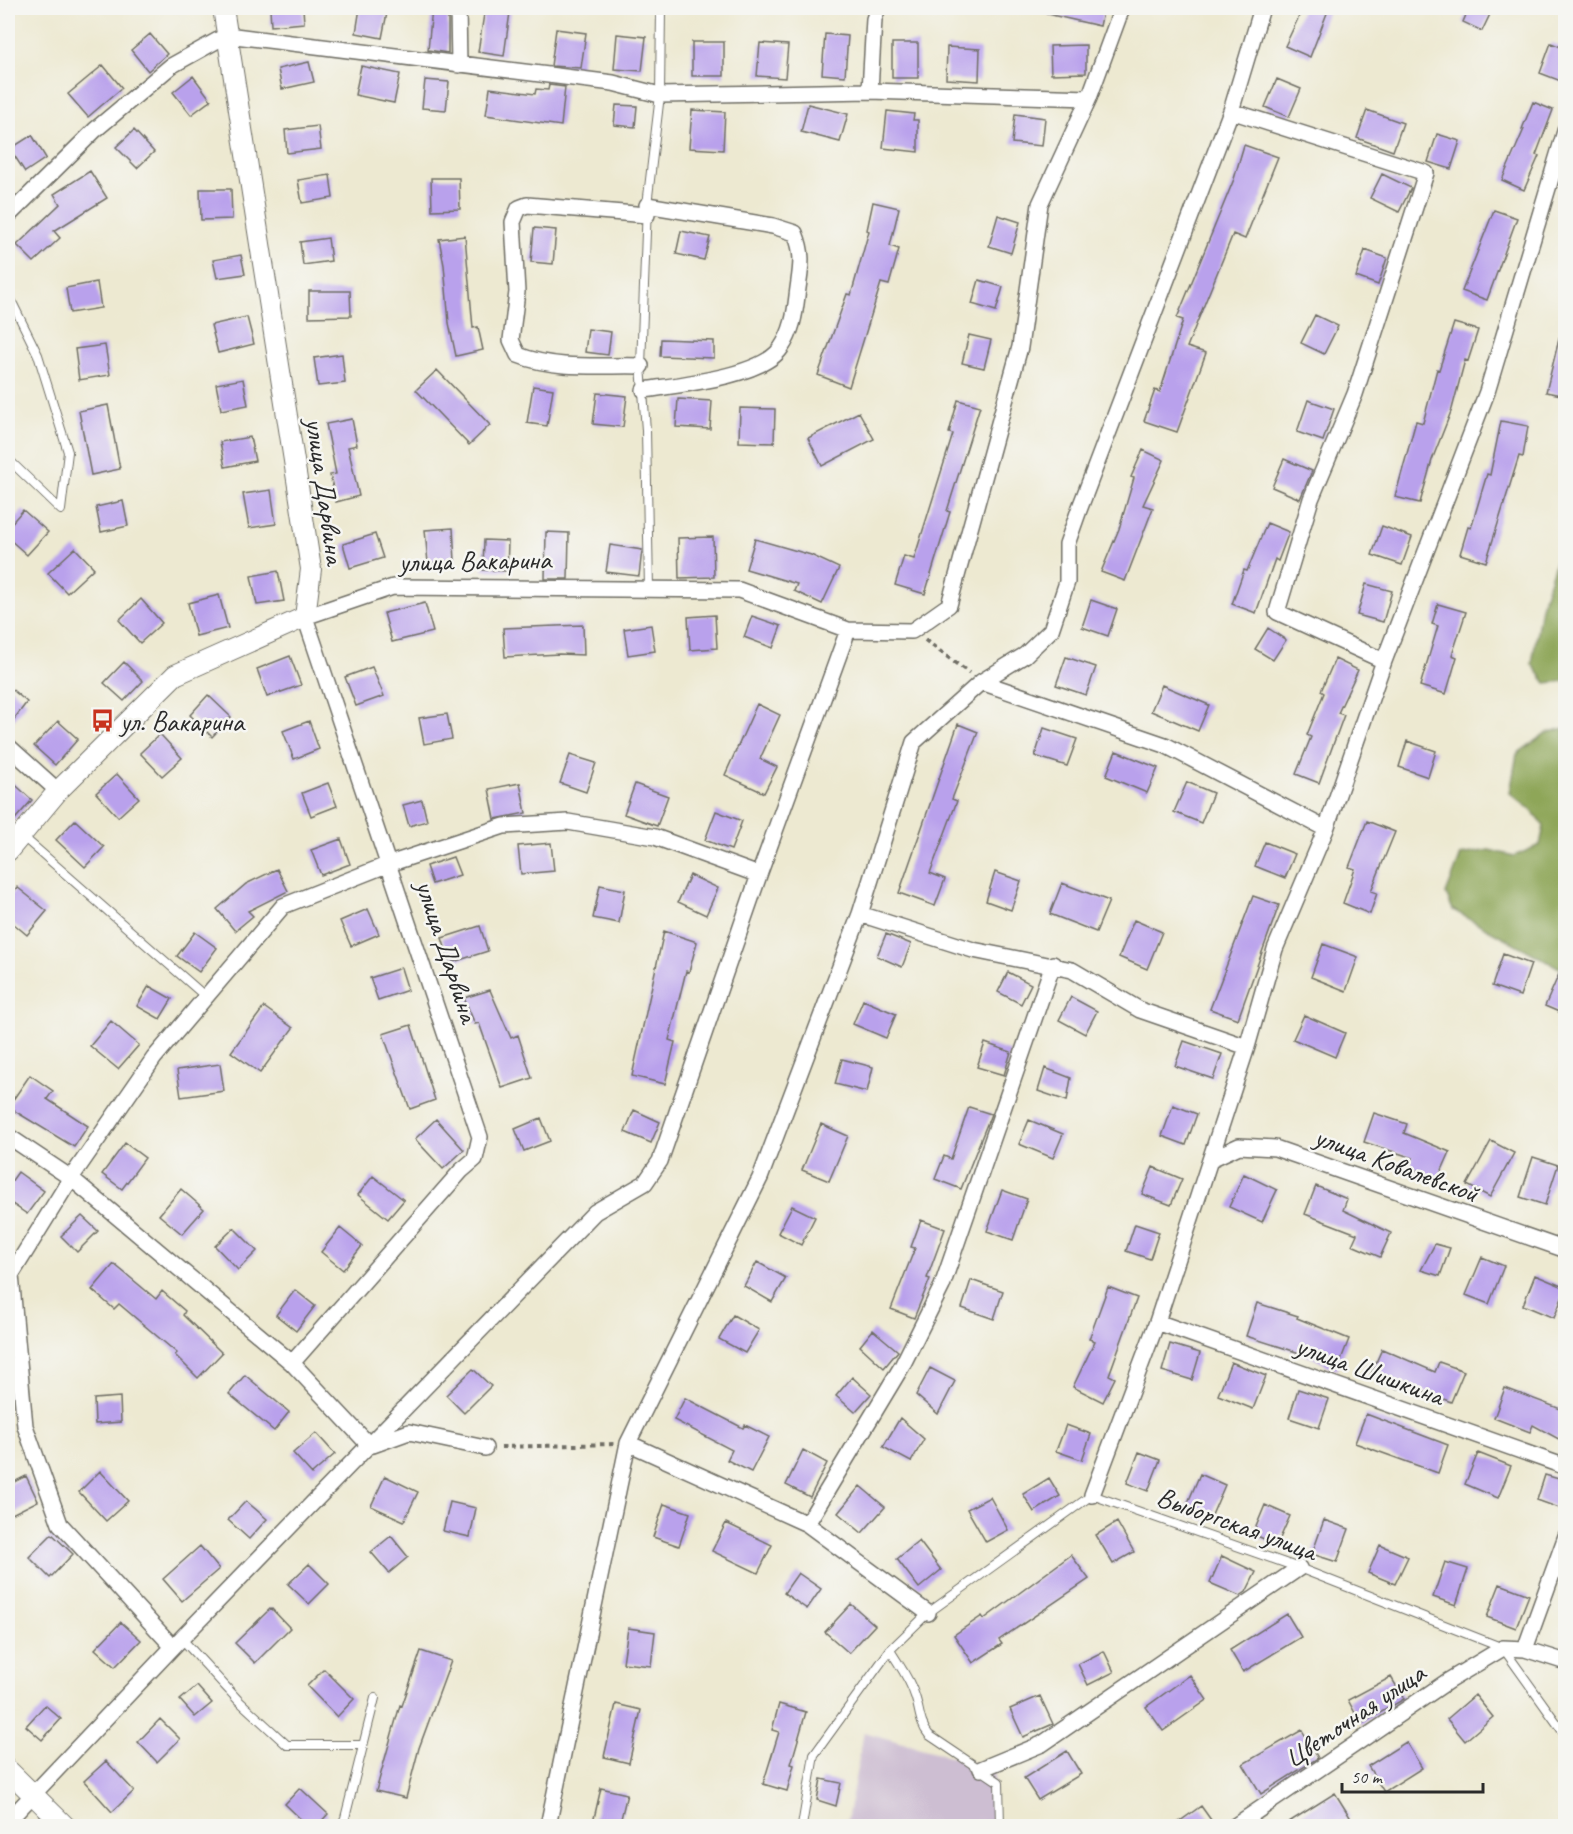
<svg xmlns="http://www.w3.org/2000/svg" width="1573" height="1834" viewBox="0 0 1573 1834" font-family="Caveat,sans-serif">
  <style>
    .industrial { fill: #cdbed2 }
    .forest { fill: #8ea658; stroke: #5c6842; stroke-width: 1.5 }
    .building { fill: #b9a1ec }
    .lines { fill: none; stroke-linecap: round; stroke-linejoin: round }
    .service-casing { stroke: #6f6e65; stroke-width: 10 }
    .minor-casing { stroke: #6f6e65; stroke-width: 18 }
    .tertiary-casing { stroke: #6f6e65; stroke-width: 22 }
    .path { stroke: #6f6e65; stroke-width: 4; stroke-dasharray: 4.5 4.5; stroke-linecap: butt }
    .service { stroke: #fff; stroke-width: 8 }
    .minor { stroke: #fff; stroke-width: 15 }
    .tertiary { stroke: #fff; stroke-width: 20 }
    .labels { text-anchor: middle; stroke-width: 5; stroke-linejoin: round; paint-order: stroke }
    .street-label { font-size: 28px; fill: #2b2b2b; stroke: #f6f6f2 }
    .poi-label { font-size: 28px; fill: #2b2b2b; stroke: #f6f6f2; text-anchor: start }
  </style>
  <rect width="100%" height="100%" fill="#f6f6f2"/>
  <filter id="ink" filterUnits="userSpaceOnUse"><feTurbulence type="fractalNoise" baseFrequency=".0167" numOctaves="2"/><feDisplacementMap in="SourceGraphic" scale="12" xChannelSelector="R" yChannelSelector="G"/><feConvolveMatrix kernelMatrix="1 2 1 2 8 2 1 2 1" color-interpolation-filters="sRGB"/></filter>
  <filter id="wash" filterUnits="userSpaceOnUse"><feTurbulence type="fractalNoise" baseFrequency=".008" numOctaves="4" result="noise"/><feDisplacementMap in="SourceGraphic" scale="24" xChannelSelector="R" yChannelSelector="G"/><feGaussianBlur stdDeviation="1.35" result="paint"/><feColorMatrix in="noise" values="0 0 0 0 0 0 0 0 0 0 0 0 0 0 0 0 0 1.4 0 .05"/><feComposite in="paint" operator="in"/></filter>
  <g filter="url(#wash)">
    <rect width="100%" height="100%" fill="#ede9d1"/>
    <!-- industrial -->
    <path class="industrial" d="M864,1732l131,37 -3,57h-146z"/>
    <!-- forest -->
    <path class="forest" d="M1565,533v148l-19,2 -14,-19 9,-57z
      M1565,728v243l-112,-61 -7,-16 15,-39 28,-5 25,6 26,-11 4,-19 -12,-15 -22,-18 7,-39 29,-21z"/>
    <g id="blocks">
      <!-- building -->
      <path class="building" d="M270,8h33l1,15 -33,3z
        M360,8h28l-6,30 -26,-5z
        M432,8l16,2v43l-20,-3z
        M485,8l25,4 -6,44 -26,-4z
        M1048,8h56l-4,18 -53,-12z
        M1303,8h26l-19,49 -25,-11z
        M1469,8h24l-11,23 -19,-9z
        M556,29l30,4 -5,35 -30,-2z
        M150,34l17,20 -19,17 -17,-21z
        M617,34l29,3 -4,34 -28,-2z
        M825,34l23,2 -3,40 -23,-2z
        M692,42h32v34h-32z
        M760,43l28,2 -3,33 -28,-2z
        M892,43h26v35h-26z
        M1551,43l15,6v34l-26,-10z
        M1086,45v28l-35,1 -1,-28z
        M947,47l33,2 -1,32 -33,-2z
        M309,62l5,20 -32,7 -4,-20z
        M103,65l19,23 -34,29 -20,-23z
        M361,66l39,8 -6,29 -39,-8z
        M193,76l18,24 -20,15 -18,-23z
        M1277,79l24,10 -12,28 -24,-10z
        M425,80l24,2 -3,28 -24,-2z
        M549,85l16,2 -4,39 -75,-11 4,-27 45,6 1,-5 12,1z
        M1533,102l20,8 -17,45 3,1 -15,34 -22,-10 22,-51h-2z
        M808,104l40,10 -8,28 -39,-10z
        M616,105l21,1 -2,21 -21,-2z
        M692,110l33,2 -2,38 -34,-2z
        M1367,110l36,13 -10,28 -36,-13z
        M887,111l27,3 -1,6h5v32l-35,-4z
        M1015,114l30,4 -3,28 -30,-3z
        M318,126l3,23 -34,4 -2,-23z
        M134,130l20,22 -17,16 -21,-21z
        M1437,134l23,7 -9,28 -23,-7z
        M32,135l14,23 -21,14 -15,-23z
        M1244,145l34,12 -33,82 -12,-5 -46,113 19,6 -29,79 -33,-11 11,-31 5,2 23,-72 -6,-2 57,-139z
        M90,171l17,27 -53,33 6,7 -26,24 -17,-17 43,-41 -6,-10z
        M1382,174l29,14 -12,24 -29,-14z
        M330,175l3,23 -31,5 -4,-23z
        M431,178h28l1,31 -28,1z
        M200,189h31l1,30 -31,1z
        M873,202l26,6 -9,38 9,3 -10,36 -8,-2 -32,104 -31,-12 29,-81 4,1 18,-64 -2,-1z
        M1494,210l23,8 -30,82 -25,-9z
        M998,215l22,7 -9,31 -22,-7z
        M534,228l22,2 -3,34 -22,-2z
        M681,231l29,6 -6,23 -28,-6z
        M465,236l8,92 5,-1 5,23 -27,6 -7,-33 -5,-58 -5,-26z
        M328,238l3,23 -28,4 -3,-23z
        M1365,250l22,8 -9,27 -22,-8z
        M241,255l4,19 -28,4 -4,-18z
        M979,280l24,7 -7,24 -24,-7z
        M97,282l4,26 -31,5 -4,-25z
        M309,291h41l1,25 -42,1z
        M1315,315l23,11 -14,28 -23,-11z
        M247,317l7,27 -36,9 -7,-28z
        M1454,323l24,7 -10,31 -3,-1 -13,49 -20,51 -12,43 -25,-6 21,-76 7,2 14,-54 2,1z
        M588,329l23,3 -3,23 -23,-3z
        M969,335l22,5 -7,28 -22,-5z
        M1560,335l6,1v60l-20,-4z
        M661,339l53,2v17l-54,-2z
        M105,345l5,30 -31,5 -4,-31z
        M342,354l3,29 -27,3 -4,-28z
        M437,370l53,55 -21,20 -53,-55z
        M243,379l5,26 -27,5 -5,-26z
        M533,386l20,3 -6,37 -20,-3z
        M597,393l30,3 -4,31 -30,-3z
        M678,399l34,2 -2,28 -34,-2z
        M958,400l22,6 -33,105 3,1 -25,82 -30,-9 9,-29 10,3 39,-125 -4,-1z
        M1308,400l26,9 -11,32 -26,-9z
        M108,405l12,64 -29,6 -12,-64z
        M740,408l35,1 -1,34 -35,-1z
        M859,412l15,27 -52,27 -14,-28z
        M352,419l5,26 -9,2 11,49 -23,6 -6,-27 6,-1 -10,-50z
        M1501,421l27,5 -5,31 -4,-1 -33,106 -26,-8 8,-27 3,1 16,-54 3,1z
        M250,437l5,24 -30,6 -5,-25z
        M1143,450l21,10 -21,45 10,3 -28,73 -24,-9 18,-43 15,-51 -3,-1z
        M1284,459l28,12 -12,28 -28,-12z
        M271,490l5,34 -27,4 -6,-34z
        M123,501l5,25 -27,6 -5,-25z
        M23,510l25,22 -21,23 -19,-17v-11z
        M1267,523l22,9 -11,29 -3,-2 -19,54 -24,-9 12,-34 3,1z
        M1382,526l30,11 -10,28 -30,-10z
        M453,528l2,33 -27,2 -3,-33z
        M546,532l23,1 -1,46h-23z
        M375,534l8,24 -33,10 -7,-24z
        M713,537l1,40 -35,1 -1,-40z
        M755,539l56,16 28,13 -17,36 -28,-13 3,-7 -51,-15z
        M484,540l24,1 -1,30 -24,-1z
        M610,545l32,5 -3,26 -33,-4z
        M75,548l19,20 -27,25 -19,-20z
        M278,571l6,30 -27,4 -6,-29z
        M1366,584l26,7 -9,31 -26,-7z
        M219,595l9,33 -32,8 -8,-33z
        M141,599l21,24 -22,20 -21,-23z
        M1091,600l26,9 -9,27 -26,-9z
        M425,603l8,29 -41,10 -8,-29z
        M1438,604l28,8 -14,43 5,2 -11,37 -26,-8 18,-60 -6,-2z
        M715,615l2,33 -27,2 -2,-33z
        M752,616l29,10 -8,22 -29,-11z
        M583,625l1,30 -25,-1 -54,3 -2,-29z
        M651,625l4,26 -27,4 -4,-26z
        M1268,628l18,12 -13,20 -18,-11z
        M290,656l11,29 -34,12 -10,-28z
        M1066,657l30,10 -10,28 -30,-10z
        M1335,659l23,11 -20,43 6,2 -25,68 -23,-9 15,-37 -4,-2 17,-42 -3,-2z
        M124,662l19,19 -19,20 -20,-18z
        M372,667l12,29 -28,10 -11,-29z
        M1162,685l47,20 -11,26 -47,-20z
        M8,686l19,16 -19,25z
        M208,695l23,22 -19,20 -22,-22z
        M757,704l23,11 -20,44 17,8 -13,26 -39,-18z
        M447,714l5,25 -28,5 -5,-26z
        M58,721l20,18 -23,26 -21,-19z
        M309,721l10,28 -25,10 -11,-28z
        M958,724l20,8 -26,67 5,2 -27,72 15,6 -10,27 -36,-13z
        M1044,728l33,11 -10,27 -32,-10z
        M160,734l22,24 -20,18 -22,-23z
        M1407,741l29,10 -8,26 -29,-10z
        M1116,751l42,17 -11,25 -41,-17z
        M570,755l26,8 -10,29 -26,-9z
        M117,774l22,24 -21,19 -22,-24z
        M8,778l24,22 -24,27z
        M1187,782l26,11 -12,30 -27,-11z
        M328,783l9,23 -26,10 -9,-23z
        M520,783l6,30 -31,6 -6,-30z
        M635,784l33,12 -11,30 -33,-12z
        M422,800l5,21 -18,5 -6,-21z
        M716,811l26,10 -11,29 -26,-10z
        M75,820l29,27 -19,20 -29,-27z
        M1367,821l28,11 -24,59 6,2 -7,21 -27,-11 12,-34 -6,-2z
        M341,839l9,25 -29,11 -10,-25z
        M1265,842l30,12 -10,24 -30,-12z
        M551,843l3,28 -33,3 -3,-28z
        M453,857l7,18 -28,9 -6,-18z
        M277,869l11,22 -40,20 5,5 -18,15 -18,-22 29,-25z
        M995,872l26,9 -10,29 -25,-9z
        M690,875l28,13 -12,27 -28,-13z
        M1062,883l47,18 -13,31 -46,-18z
        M600,885l25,5 -6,33 -26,-5z
        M17,887l30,24 -20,24 -19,-16v-20z
        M1253,896l26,9 -41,114 -28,-10z
        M368,909l11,25 -28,12 -11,-25z
        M1134,920l28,12 -15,37 -28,-12z
        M480,926l8,25 -38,12 -8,-25z
        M664,931l33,11 -8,30 -3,-1 -17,69 6,2 -10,42 -33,-8z
        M195,932l22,16 -18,24 -22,-16z
        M886,934l25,10 -9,23 -25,-11z
        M1323,944l35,13 -12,34 -35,-14z
        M1503,954l28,10 -11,32 -28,-10z
        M1566,958v57l-21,-9z
        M401,968l7,22 -30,10 -8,-22z
        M1008,972l23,12 -10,20 -23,-12z
        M149,986l23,13 -12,20 -23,-13z
        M490,990l21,48 7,-3 14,43 -30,10 -23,-65 -4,1 -11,-26z
        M1071,997l26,14 -12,23 -26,-14z
        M863,1000l33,14 -10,24 -33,-14z
        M264,1007l29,21 -33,45 -29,-21z
        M1304,1015l41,18 -10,24 -42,-18z
        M111,1021l28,24 -21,24 -28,-23z
        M411,1025l24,75 -25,9 -27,-75z
        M1184,1041l38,13 -9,25 -38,-13z
        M985,1043l26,9 -7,23 -27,-8z
        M842,1059l31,8 -6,25 -32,-8z
        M220,1064l4,27 -43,6 -4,-27z
        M1045,1068l26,10 -4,23 -29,-10z
        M30,1075l23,16 -6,8 41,27 -14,21 -66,-40z
        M1173,1105l24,9 -11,31 -24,-9z
        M969,1107l22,7 -30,75 -26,-10 9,-23 7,3z
        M634,1110l26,12 -9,21 -26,-11z
        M1374,1113l33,11 -3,9 46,19 -12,27 -29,-12 4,-9 -49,-16z
        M541,1118l9,23 -26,10 -9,-22z
        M436,1119l28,31 -21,19 -28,-30z
        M1029,1120l34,14 -10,24 -34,-14z
        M821,1124l27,12 -19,45 -27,-11z
        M1491,1141l23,12 -24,44 -23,-12z
        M125,1143l20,15 -23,31 -20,-15z
        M1533,1157l25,8 -13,40 -25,-8z
        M1153,1167l29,12 -11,26 -29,-11z
        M18,1172l26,19 -17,23 -19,-13v-15z
        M1244,1174l33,16 -15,32 -33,-15z
        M373,1176l31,24 -16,19 -30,-24z
        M1316,1186l31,13 -4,11 48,23 -11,24 -28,-12 5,-11 -52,-20z
        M181,1189l23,20 -22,25 -23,-19z
        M1002,1190l25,9 -14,41 -26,-9z
        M792,1206l23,11 -14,28 -23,-12z
        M82,1216l16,15 -21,21 -16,-16z
        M921,1220l24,9 -18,49 3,1 -16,39 -23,-9 24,-61 -4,-1z
        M1135,1224l24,8 -9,27 -24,-8z
        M234,1228l23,23 -19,19 -23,-24z
        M340,1228l22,18 -19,24 -22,-18z
        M1435,1244l15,4 -10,28 -19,-6z
        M1482,1257l22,9 -15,38 -23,-9z
        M757,1262l29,16 -14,24 -28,-16z
        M114,1264l42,35 6,-8 23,20 -2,4 39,38 -24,25 -23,-23 2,-2 -58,-49 -5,5 -22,-19z
        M1535,1275l31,13 -12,30 -31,-13z
        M971,1280l32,11 -9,28 -32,-11z
        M1108,1287l29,11 -28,77 6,3 -12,24 -30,-15 22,-46 -6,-2z
        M295,1290l20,16 -19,25 -20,-16z
        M1257,1303l41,13 -1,2 52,21 -12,31 -28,-14 -63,-20z
        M733,1315l26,15 -14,23 -26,-14z
        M873,1330l25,21 -14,17 -24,-22z
        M1170,1344l30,9 -8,27 -30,-9z
        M1382,1349l53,23 4,-10 25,9 -13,31 -50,-20 -3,7 -28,-13z
        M1231,1362l35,14 -13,33 -35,-14z
        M930,1368l25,13 -17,33 -22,-19z
        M473,1369l18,17 -27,27 -18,-18z
        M245,1375l44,37 -15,19 -45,-37z
        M852,1377l19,17 -16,18 -19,-16z
        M1505,1388l61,23v32l-33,-18 -3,7 -36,-14z
        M1298,1389l31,10 -10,29 -30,-10z
        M120,1397l1,25 -26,2 -1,-25z
        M685,1398l58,30 2,-3 24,12 -18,35 -24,-12 5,-10 -58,-30z
        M1366,1414l82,31 -10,28 -83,-30z
        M900,1418l24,21 -13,23 -28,-15z
        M1066,1425l25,9 -9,26 -26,-9z
        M316,1433l19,21 -23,20 -19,-21z
        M803,1450l24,13 -17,34 -24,-12z
        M1139,1452l21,8 -12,31 -21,-8z
        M1478,1453l33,13 -13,32 -33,-14z
        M100,1471l28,30 -22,20 -27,-29z
        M1200,1474l25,11 -16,37 -25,-10z
        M1545,1475l21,6 -4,28 -25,-9z
        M26,1476l12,25 -30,15v-31z
        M385,1476l33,16 -14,29 -33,-15z
        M1049,1478l11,18 -26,16 -11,-18z
        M860,1486l25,21 -23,26 -24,-20z
        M990,1497l18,33 -22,12 -19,-33z
        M246,1501l21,18 -18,20 -21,-19z
        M450,1502l26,6 -6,29 -27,-6z
        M664,1504l26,9 -11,33 -26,-9z
        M1265,1505l25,11 -13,29 -24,-11z
        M1324,1520l25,9 -12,33 -25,-8z
        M1117,1522l17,30 -21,12 -17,-29z
        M726,1523l46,22 -14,28 -46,-22z
        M52,1534l21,20 -23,24 -21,-21z
        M391,1536l17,21 -19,16 -18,-21z
        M919,1541l22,29 -22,18 -22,-29z
        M1380,1545l28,12 -13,27 -27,-11z
        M200,1546l19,23 -37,32 -19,-22z
        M1071,1555l18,24 -90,61 3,4 -29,19 -19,-28 28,-19 2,3z
        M1222,1556l34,16 -10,20 -6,4 -30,-13z
        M1445,1562l23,7 -12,36 -23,-8z
        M309,1564l20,20 -20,20 -21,-20z
        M798,1573l23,16 -14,20 -23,-16z
        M1500,1584l29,11 -13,33 -29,-11z
        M851,1604l24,21 -26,28 -24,-21z
        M271,1608l19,20 -35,35 -20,-20z
        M1287,1614l14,23 -58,35 -13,-22z
        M121,1622l20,18 -26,27 -20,-18z
        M628,1628l27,4 -4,34 -28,-3z
        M421,1651l30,10 -32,87 -13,50 -30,-7 24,-86 2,1z
        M1104,1651l10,21 -26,13 -10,-21z
        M324,1669l30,30 -17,18 -30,-31z
        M1190,1675l17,25 -44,31 -17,-24z
        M1391,1677l13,22 -43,25 -13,-24z
        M197,1686l15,17 -17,14 -15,-17z
        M1475,1695l18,22 -28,24 -18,-22z
        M1040,1696l13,28 -30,13 -13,-28z
        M616,1704l25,6 -12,53 -25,-6z
        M779,1704l27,8 -15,52 3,1 -7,26 -24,-7 16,-52 -7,-2z
        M45,1705l16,14 -19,21 -16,-14z
        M160,1719l20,20 -23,23 -19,-20z
        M1302,1730l16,28 -57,36 -18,-30z
        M1406,1742l16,26 -38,24 -16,-26z
        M1067,1751l14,23 -43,26 -14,-22z
        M106,1761l28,30 -22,21 -28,-31z
        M821,1779l20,4 -5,23 -19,-6z
        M300,1788l28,26 -12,13h-7l-24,-23z
        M601,1788l26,6 -8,33h-27z
        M1335,1793l15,24 -15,10h-54z
        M1201,1806l15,21h-44z"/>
    </g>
  </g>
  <g filter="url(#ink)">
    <use href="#blocks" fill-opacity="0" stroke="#6f6e65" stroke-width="1.5"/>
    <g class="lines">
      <defs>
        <path id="service" d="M8,294l30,61 30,97 -7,58 -53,-51
          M649,589l-3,-159 -5,-64 6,-161 13,-110 1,-87
          M21,835l185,162
          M181,1638l57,62 49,45h76
          M890,1650c9,15 20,29 25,46 5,14 4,27 14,39l70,47 1,44
          M341,1826l4,-8 30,-120
          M802,1826l12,-71 76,-105 38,-37 164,-118 207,73 204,80 63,88"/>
        <path id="minor" d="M458,8l1,57
          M870,91l4,-72 4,-11
          M1089,98l33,-90
          M1231,111l195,62 -71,221 -44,105 -34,113 107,49
          M8,216l87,-86 76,-64 56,-31 386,48 47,12 210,-4 219,7 -49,106 -20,143 -71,258 -37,26 -64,-1 -109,-40 -346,-3 -88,30 175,520 -5,22 -14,12 -169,192
          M641,366c-40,-1 -86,4 -123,-11l-7,-15 6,-48 -4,-70 6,-14 8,-3 120,10
          M644,390c33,-5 118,-13 137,-42 11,-16 14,-34 16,-52 3,-26 8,-39 -2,-63l-22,-7 -126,-21
          M981,682l44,-27 26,-25 16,-48v-38l12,-34 152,-399 31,-103
          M8,746l50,45
          M1326,829l58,-168 103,-269 79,-264
          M860,914l113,36 99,20 68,40 107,37
          M8,1136l63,42 221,185 78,83
          M1211,1159l28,-13 36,2 291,102
          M1157,1322l409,145
          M373,1445l36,-13 76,16
          M807,1524l95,-158 40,-80 111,-322
          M928,1613l-121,-89 -179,-81 132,-265 100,-264 54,-172 67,-60 184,63 161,84 -51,120 -28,98 -90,275 -65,173
          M173,1647l-113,-123 -35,-98 -14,-151 60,-97 83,-120 129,-152 106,-42 115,-38 64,-4 87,15 104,38
          M1525,1649l41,-113
          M981,1769l61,-25 257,-176
          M8,1821l165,-174 422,-435 50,-29 15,-22 99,-286 89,-245
          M548,1826l80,-383
          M1235,1826l213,-145 55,-33 22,1 41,13"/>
        <path id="tertiary" d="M8,851l50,-60 117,-116 130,-58 6,-48 -88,-561
          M8,1770l57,56"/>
      </defs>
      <!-- service casing -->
      <use href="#service" class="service-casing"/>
      <!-- minor casing -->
      <use href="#minor" class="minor-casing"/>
      <!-- tertiary casing -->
      <use href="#tertiary" class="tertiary-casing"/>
      <!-- path -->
      <path class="path" d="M925,640l44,33
        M501,1447l113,-3"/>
      <!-- service -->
      <use href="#service" class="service"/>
      <!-- minor -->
      <use href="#minor" class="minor"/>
      <!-- tertiary -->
      <use href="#tertiary" class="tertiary"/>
    </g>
  </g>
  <!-- icons -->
  <defs>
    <symbol id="bus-bare" viewBox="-9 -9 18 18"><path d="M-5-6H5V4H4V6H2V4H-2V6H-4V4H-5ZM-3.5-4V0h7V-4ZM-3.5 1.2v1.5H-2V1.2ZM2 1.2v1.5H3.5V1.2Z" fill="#c8321e" stroke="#f6f6f2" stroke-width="2.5" paint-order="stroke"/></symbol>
  </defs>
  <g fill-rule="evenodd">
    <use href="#bus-bare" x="86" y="704" width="33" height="33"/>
  </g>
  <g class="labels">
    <!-- street labels -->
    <g class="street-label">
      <text transform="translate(326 491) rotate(82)" y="10">улица Дарвина</text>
      <text transform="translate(475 560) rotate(-1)" y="10">улица Вакарина</text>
      <text transform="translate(448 951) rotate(72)" y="10">улица Дарвина</text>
      <text transform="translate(1397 1164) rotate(20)" y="10">улица Ковалевской</text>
      <text transform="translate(1370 1370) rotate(20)" y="10">улица Шишкина</text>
      <text transform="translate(1237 1523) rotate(20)" y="10">Выборгская улица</text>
      <text transform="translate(1354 1715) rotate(-34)" y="10">Цветочная улица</text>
    </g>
    <!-- poi labels -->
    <g class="poi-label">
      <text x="120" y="731">ул. Вакарина</text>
    </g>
  </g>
  <!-- margin -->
  <rect width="1573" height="1834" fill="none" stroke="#f6f6f2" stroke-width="30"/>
  <!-- scale -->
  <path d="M1342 1783v9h141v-9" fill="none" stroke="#2b2b2b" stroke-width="3"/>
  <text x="1351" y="1783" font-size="18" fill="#2b2b2b" stroke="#f6f6f2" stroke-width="4.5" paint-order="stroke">50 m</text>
</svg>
